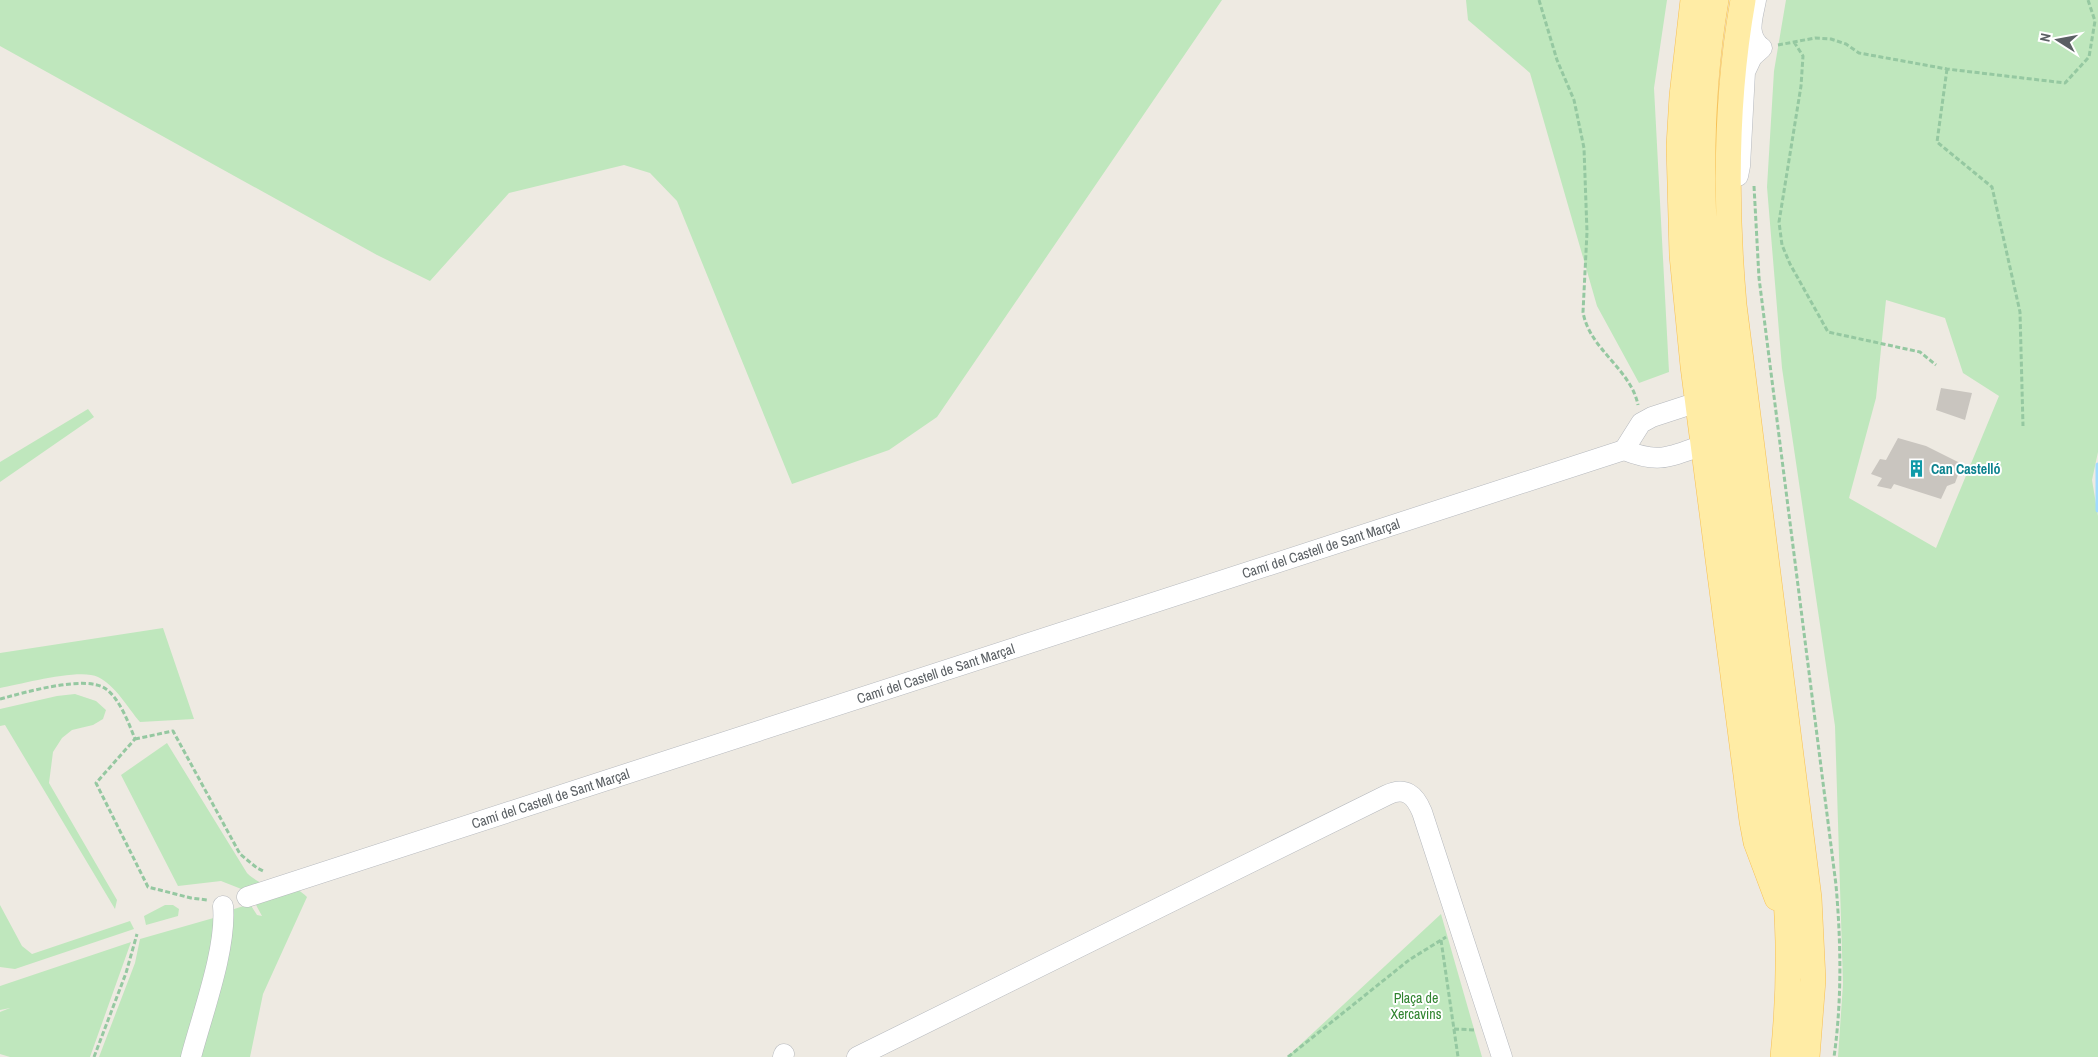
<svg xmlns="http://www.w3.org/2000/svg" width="2098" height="1057" viewBox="0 0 2098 1057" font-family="'Archivo Narrow',sans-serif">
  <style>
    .green { fill: #bfe7bd; fill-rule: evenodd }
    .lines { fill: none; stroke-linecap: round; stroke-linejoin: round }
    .stream { stroke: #a0dbff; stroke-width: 5 }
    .building { fill: #c9c5bf }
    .minor-casing { stroke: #b5b8bd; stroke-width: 21 }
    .major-casing { stroke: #f7bf52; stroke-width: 26 }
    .path { stroke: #95c8a1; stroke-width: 3; stroke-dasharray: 5 2.5; stroke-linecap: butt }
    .minor { stroke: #fff; stroke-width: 20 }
    .major { stroke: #ffeca5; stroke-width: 25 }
    .labels { text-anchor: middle; stroke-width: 4; stroke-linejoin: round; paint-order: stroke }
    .culture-label { font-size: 14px; font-weight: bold; fill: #0d838f; stroke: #fff; text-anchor: start }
    .street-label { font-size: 14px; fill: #5a5f63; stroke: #fff }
    .park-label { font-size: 14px; fill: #318430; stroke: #fff }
  </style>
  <rect width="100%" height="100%" fill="#eeeae2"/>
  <!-- green -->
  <path class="green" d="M0,0h1222l-285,417 -48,33 -97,34 -115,-283 -27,-28 -26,-8 -115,28 -79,88 -53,-26 -377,-209z
    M1466,0h201l-13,88 15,284 -30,11 -42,-77 -67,-233 -62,-53z
    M1786,0h312v452l-6,28 6,36v541h-260l5,-73 -8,-258 -53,-358 -15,-181 7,-116zM1886,300l59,18 18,55 36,23 -63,152 -87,-50 27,-100z
    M88,409l6,8 -94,65v-20z
    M163,628l31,91 -54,3c-12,-14 -25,-37 -42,-45 -18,-9 -76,7 -98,11v-35z
    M75,694l21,7 10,9 -3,9 -10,6 -21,5 -10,8 -9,14 -4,31 68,117 -2,9 -110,-184 -5,1v-17l57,-13z
    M167,743l80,130c19,18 30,9 50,16 3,2 7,5 10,8l-44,97 -13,63h-55l36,-147 19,-6 7,11 5,1 -13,-24 -28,-11 -43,5 -57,-111z
    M0,905l22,41 10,8 98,-33 4,8 -119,40 -15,-2z
    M165,905h8l6,4 -1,7 -32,9 -2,-9z
    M1441,914l41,143h-195z
    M217,917l-30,140h-88l36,-94 5,-24z
    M131,942l-41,115h-80l-10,-3v-42l10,-4 -10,2v-24z"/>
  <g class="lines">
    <!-- stream -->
    <path class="stream" d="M2098,465v45"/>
  </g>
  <!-- building -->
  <path class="building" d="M1941,388l31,5 -7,27 -29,-10z
    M1898,438l28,8 36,18 -7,19 -8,3 -6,13 -47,-15 -3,5 -14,-3 5,-8 -11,-4 9,-15 6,1z"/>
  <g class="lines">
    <defs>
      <g id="minor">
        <path d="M1738,176l2,-10 5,-94 7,-15 10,-9c-17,-12 -9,-31 -6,-48"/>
        <path d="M1624,450l17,-27 11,-6 46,-15"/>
        <path id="s1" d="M247,897l1377,-447c35,14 45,7 79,-5"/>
        <path d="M191,1057c11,-42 36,-109 32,-151"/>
        <path d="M783,1057l1,-3"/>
        <path d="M857,1057l530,-262c18,-9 28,0 35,17l80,245"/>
      </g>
      <path id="major" d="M1693,0l-11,96 -3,50 3,109 11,111 59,455 4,21 21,56
        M1716,0c-17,99 -16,199 -7,298l76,588c5,57 4,113 -2,171
        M1743,0c-18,101 -18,203 -9,305l75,593 4,82 -6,77"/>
    </defs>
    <!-- minor casing -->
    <use href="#minor" class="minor-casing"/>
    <!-- major casing -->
    <use href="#major" class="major-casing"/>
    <!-- path -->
    <path class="path" d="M1539,0l18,60 17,40 10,48 3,84 -4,80c6,37 48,57 55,93
      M1794,42l9,14 -2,30 -22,136 3,23 8,19 38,68 92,20 16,13
      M1778,45l37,-7 16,1 15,5 13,9 88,16 118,14 24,-26 6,-36 -7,-21
      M1947,69l-10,73 55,45 28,125 3,114
      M1754,186l5,92 77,607c5,58 6,115 -2,172
      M0,699c23,-6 86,-25 106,-10 14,10 23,35 29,50l-39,44 52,104 43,11 16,2
      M135,739l38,-8 67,123 17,14 8,4
      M1441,940l17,117
      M1454,1029l22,1
      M94,1057l32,-84 11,-39
      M1288,1057l121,-97 37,-23"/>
    <!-- minor -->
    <use href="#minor" class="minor"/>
    <!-- major -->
    <use href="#major" class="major"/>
  </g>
  <!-- icons -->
  <defs>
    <symbol id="building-bare" viewBox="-9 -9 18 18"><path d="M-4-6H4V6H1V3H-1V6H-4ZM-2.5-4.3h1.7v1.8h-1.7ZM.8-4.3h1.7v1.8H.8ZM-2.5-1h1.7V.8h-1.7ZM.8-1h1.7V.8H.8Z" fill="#0f9aa8" stroke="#fff" stroke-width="2.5" paint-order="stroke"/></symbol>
  </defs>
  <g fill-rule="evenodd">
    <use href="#building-bare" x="1904" y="456" width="25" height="25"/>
  </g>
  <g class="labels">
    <!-- culture labels -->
    <g class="culture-label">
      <text x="1931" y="474">Can Castelló</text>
    </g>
    <!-- street labels -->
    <g class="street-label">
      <text dy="5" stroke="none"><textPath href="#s1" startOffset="1129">Camí del Castell de Sant Marçal</textPath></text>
      <text dy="5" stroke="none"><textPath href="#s1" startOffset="724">Camí del Castell de Sant Marçal</textPath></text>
      <text dy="5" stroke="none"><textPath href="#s1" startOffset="319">Camí del Castell de Sant Marçal</textPath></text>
    </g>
    <!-- park labels -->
    <g class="park-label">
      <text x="1416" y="1003">Plaça de<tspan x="1416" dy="16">Xercavins</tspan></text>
    </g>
  </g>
  <!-- north arrow -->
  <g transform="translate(2058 40) rotate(281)" stroke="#ffffff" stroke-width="4" paint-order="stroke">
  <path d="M0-4L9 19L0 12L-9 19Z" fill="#5a5f63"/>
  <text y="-8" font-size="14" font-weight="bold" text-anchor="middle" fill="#5a5f63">N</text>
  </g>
</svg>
